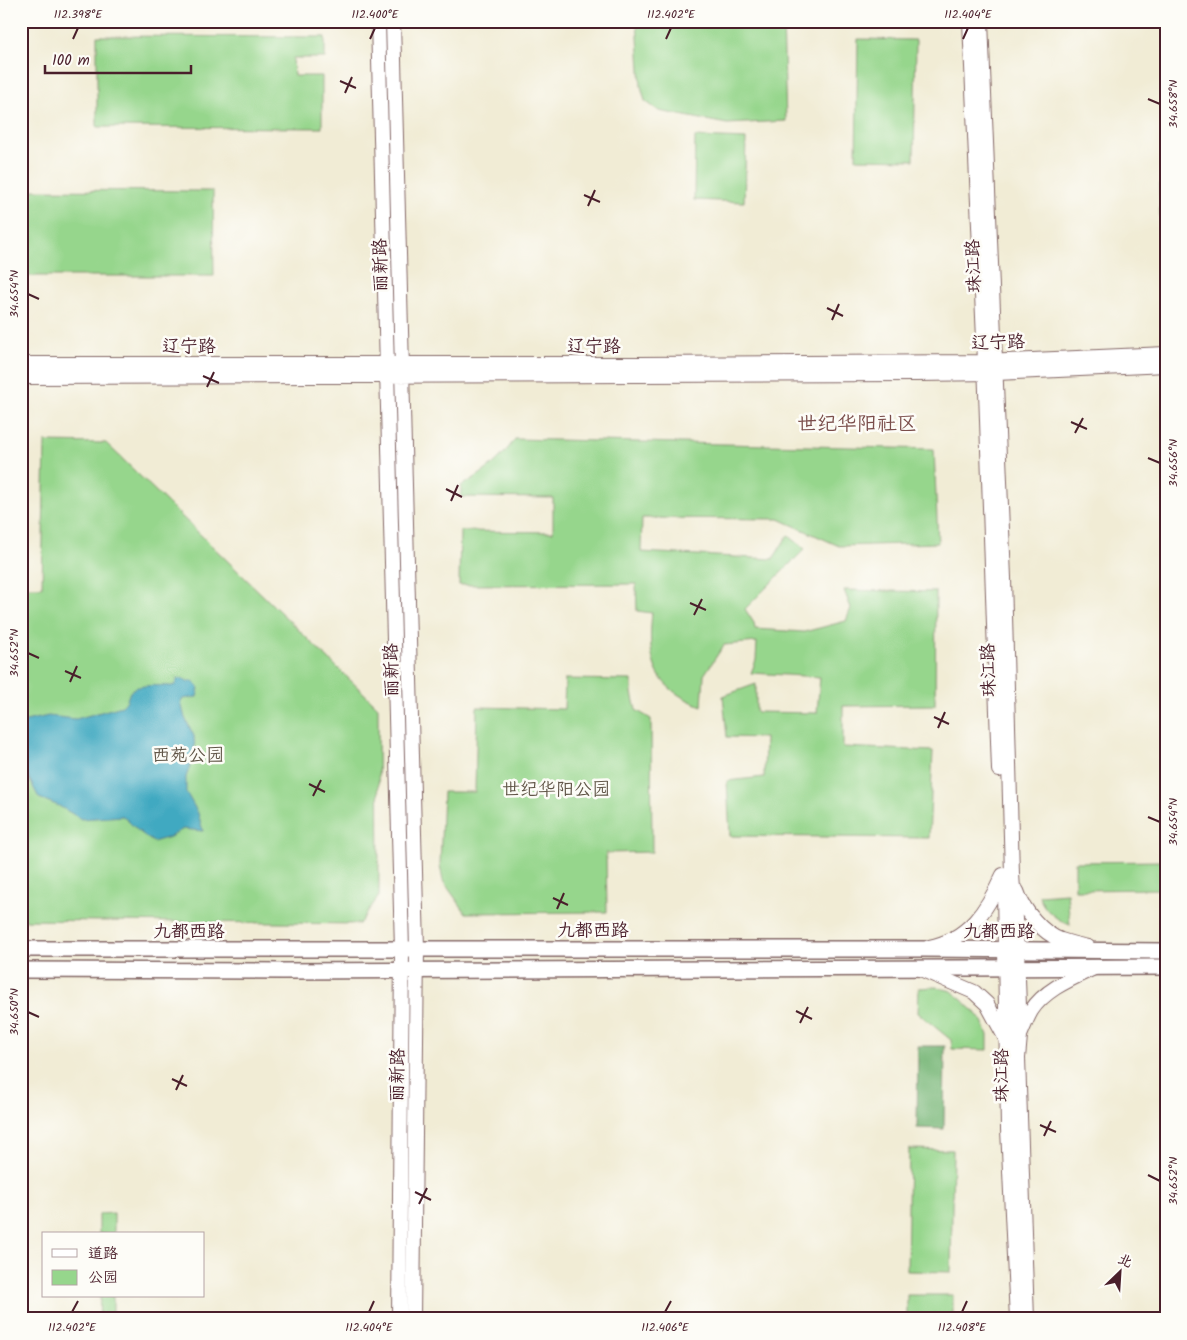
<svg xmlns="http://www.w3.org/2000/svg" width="1187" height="1340" viewBox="0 0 1187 1340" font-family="Kalam,'LXGW WenKai TC',sans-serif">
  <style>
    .green { fill: #96d68c; stroke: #707a5c }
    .forest { fill: #78b778; stroke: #616b52 }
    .water { fill: #41a9c1; stroke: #466476 }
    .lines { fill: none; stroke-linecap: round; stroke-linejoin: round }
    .secondary-casing { stroke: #846766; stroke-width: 16 }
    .primary-casing { stroke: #846766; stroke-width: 18 }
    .secondary { stroke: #fff; stroke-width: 14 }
    .primary { stroke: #fff; stroke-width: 15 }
    .ticks { fill: none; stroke: #4a1f2b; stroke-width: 2 }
    .labels { text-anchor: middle; stroke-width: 5; stroke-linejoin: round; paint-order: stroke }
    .street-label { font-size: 18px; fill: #4a1f2b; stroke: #fdfcf7 }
    .park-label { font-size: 18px; fill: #615648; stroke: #fdfcf7 }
    .quarter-label { font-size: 20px; fill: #7b4e4b; stroke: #fdfcf7 }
    .neatline { fill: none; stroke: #4a1f2b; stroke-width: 2 }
    .ticks-label { font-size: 12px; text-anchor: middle; fill: #4a1f2b }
  </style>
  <rect width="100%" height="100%" fill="#fdfcf7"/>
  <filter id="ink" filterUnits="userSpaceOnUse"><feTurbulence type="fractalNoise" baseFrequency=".02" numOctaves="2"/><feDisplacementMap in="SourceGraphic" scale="10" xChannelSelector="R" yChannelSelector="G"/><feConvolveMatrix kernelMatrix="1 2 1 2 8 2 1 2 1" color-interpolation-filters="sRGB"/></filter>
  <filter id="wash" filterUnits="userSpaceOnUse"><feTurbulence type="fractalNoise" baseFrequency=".0096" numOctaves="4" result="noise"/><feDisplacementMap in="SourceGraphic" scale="20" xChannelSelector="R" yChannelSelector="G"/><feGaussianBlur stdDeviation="1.12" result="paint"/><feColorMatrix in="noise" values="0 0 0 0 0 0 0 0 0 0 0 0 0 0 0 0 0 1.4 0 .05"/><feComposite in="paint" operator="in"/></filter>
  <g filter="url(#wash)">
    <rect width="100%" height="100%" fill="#f1ecd5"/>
    <!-- green -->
    <path class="green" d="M637,21h146l3,100 -59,3 -68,-13 -14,-10 -4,-15z
      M97,36l228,1v21h-32l1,18h28v52l-225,-1z
      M858,39l58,1 -2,120 -58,-1z
      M695,137l51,2 -2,63 -50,-2z
      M1166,183v53l-5,1 -2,-53z
      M21,190l192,1 1,85h-193z
      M515,439l419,10 4,94 -99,3 -60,-27 -137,-1 -1,34 132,7 15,-24 17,14 -60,60 9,14 1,6 49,3 42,-11 5,-13 -7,-18 92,2 -1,113 -92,1v41l90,4 -4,87 -199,-2 -3,-55 37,-4 1,-39 -38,-1 -4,-41 33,-12v28l61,1 3,-36 -69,-4 5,-13 1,-18 -33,3 -20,30 -2,31c-49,-18 -55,-45 -50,-93l-15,-2 -1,-27 -177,1 1,-54 93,1v-34l-92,-1v-11c23,-13 39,-25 54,-47z
      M45,442l61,1 272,264 1,189 -20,28 -338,-4v-333h21z
      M565,679l67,1v13l4,17 15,9 1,133 -46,1 1,59 -141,1 -23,-32 -3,-16 3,-73h32l2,-85 87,2z
      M1165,861v28l-90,1v-28z
      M1067,893l3,32c-13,-5 -28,-16 -31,-30z
      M936,987l16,4 21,19 9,11 6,14v15l-36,-1 -1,-9 -33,-27 1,-25z
      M909,1149l44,1 -2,122 -44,-1z
      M114,1213v21h-15v-20z
      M907,1295h46v24h-46z
      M100,1296h13v23h-14z"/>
    <!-- forest -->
    <path class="forest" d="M918,1046h27l-1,83 -27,-1z"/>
    <!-- water -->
    <path class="water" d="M178,678l9,3h6l6,7 -2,9 -14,2 -2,3 4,16 9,18 1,17 -9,24v15l12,21 5,18 -20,-2 -13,8 -17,5 -16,-12 -14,-14 -42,3 -22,-13 -20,-8 -14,-27h-4v-49l27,-6 28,3 46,-13c6,-5 5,-8 8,-14 5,-9 33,-6 42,-6l3,-1z"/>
  </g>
  <g filter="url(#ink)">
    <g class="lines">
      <defs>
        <path id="secondary" d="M378,21l24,929 -3,369
          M393,21l24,928 -4,370
          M970,21l15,341 14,408
          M981,21l23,557 8,296 5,75 3,87 -2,22 9,261
          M21,364h618l346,-2 181,-8
          M21,377l894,-3 81,-1 170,-8
          M1004,889l4,240 9,190
          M1017,891c6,19 25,42 44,49 9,3 18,5 27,7
          M929,947c40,-8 58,-37 74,-72
          M918,968l56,24 13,12 19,35
          M1021,1033c3,-7 6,-15 10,-22 14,-22 42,-33 65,-44"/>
        <path id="primary" d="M21,949h900l245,2
          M21,970l262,1 883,-4"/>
      </defs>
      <!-- secondary casing -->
      <use href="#secondary" class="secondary-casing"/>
      <!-- primary casing -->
      <use href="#primary" class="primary-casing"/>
      <!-- secondary -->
      <use href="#secondary" class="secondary"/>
      <!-- primary -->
      <use href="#primary" class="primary"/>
    </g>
  </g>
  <!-- ticks -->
  <path class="ticks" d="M73,39l5,-11M370,39l5,-11M666,39l5,-11M963,39l5,-11M340,81l16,7M345,93l7,-16M1148,99l12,5M584,195l16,7M588,206l7,-16M28,294l11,5M827,308l16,8M832,320l7,-16M203,376l16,7M207,387l7,-15M1071,422l16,7M1075,433l8,-15M1148,458l12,5M446,489l16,8M451,501l7,-16M690,603l16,7M694,615l8,-16M28,653l11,5M65,671l16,7M70,682l7,-16M934,717l15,7M938,728l7,-16M309,784l16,8M313,796l8,-16M1148,817l12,5M553,898l15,7M557,909l7,-16M796,1011l16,8M28,1012l11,5M800,1023l8,-16M172,1079l15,7M176,1090l7,-15M1040,1125l16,7M1044,1136l7,-15M1148,1175l12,6M415,1192l16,8M419,1204l8,-16M72,1312l6,-11M369,1312l5,-11M665,1312l6,-11M962,1312l5,-11"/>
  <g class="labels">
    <!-- street labels -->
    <g class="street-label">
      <text transform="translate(380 265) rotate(-91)" y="6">丽新路</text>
      <text transform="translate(973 266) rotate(-92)" y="6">珠江路</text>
      <text transform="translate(998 342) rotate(-2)" y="6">辽宁路</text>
      <text x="189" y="352">辽宁路</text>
      <text x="594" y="352">辽宁路</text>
      <text transform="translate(391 670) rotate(-91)" y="6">丽新路</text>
      <text transform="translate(988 670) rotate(-91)" y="6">珠江路</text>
      <text x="593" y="936">九都西路</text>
      <text x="189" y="937">九都西路</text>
      <text x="999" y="937">九都西路</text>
      <text transform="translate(397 1075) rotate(-89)" y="6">丽新路</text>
      <text transform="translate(1001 1075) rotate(-90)" y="6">珠江路</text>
    </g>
    <!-- park labels -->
    <g class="park-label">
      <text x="188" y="761">西苑公园</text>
      <text x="556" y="795">世纪华阳公园</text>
    </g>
    <!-- quarter labels -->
    <g class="quarter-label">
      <text x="857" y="430">世纪华阳社区</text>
    </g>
  </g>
  <!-- margin -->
  <rect width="1187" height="1340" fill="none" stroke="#fdfcf7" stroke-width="55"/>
  <!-- legend -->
  <rect x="42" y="1232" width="162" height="65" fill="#fdfcf7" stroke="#b5a4a5"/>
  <rect x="52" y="1249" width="25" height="8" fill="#ffffff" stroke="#b5a4a5"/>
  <text x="88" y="1258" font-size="15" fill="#4a1f2b">道路</text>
  <rect x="52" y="1270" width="25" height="15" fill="#96d68c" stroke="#b5a4a5"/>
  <text x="88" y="1282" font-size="15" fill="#4a1f2b">公园</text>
  <!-- north arrow -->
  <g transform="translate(1120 1272) rotate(25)" stroke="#fdfcf7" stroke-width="4" paint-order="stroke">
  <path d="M0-4L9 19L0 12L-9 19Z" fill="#4a1f2b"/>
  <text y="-8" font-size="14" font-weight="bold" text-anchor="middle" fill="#4a1f2b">北</text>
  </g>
  <!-- scale -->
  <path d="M45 65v8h146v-8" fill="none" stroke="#4a1f2b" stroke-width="2.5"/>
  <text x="52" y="65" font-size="15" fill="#4a1f2b" stroke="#fdfcf7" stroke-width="4" paint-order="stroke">100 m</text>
  <rect x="28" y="28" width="1132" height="1284" class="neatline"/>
  <g class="ticks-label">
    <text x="78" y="18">112.398°E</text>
    <text x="375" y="18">112.400°E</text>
    <text x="671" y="18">112.402°E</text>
    <text x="968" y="18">112.404°E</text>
    <text transform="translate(1173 104) rotate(-90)" y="4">34.658°N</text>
    <text transform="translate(14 294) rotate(-90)" y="4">34.654°N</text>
    <text transform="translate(1173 463) rotate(-90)" y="4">34.656°N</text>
    <text transform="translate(14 653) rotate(-90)" y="4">34.652°N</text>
    <text transform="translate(1173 822) rotate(-90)" y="4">34.654°N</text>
    <text transform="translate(14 1012) rotate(-90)" y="4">34.650°N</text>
    <text transform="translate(1173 1181) rotate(-90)" y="4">34.652°N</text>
    <text x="72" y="1331">112.402°E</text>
    <text x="369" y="1331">112.404°E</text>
    <text x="665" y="1331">112.406°E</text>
    <text x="962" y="1331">112.408°E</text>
  </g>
</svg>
